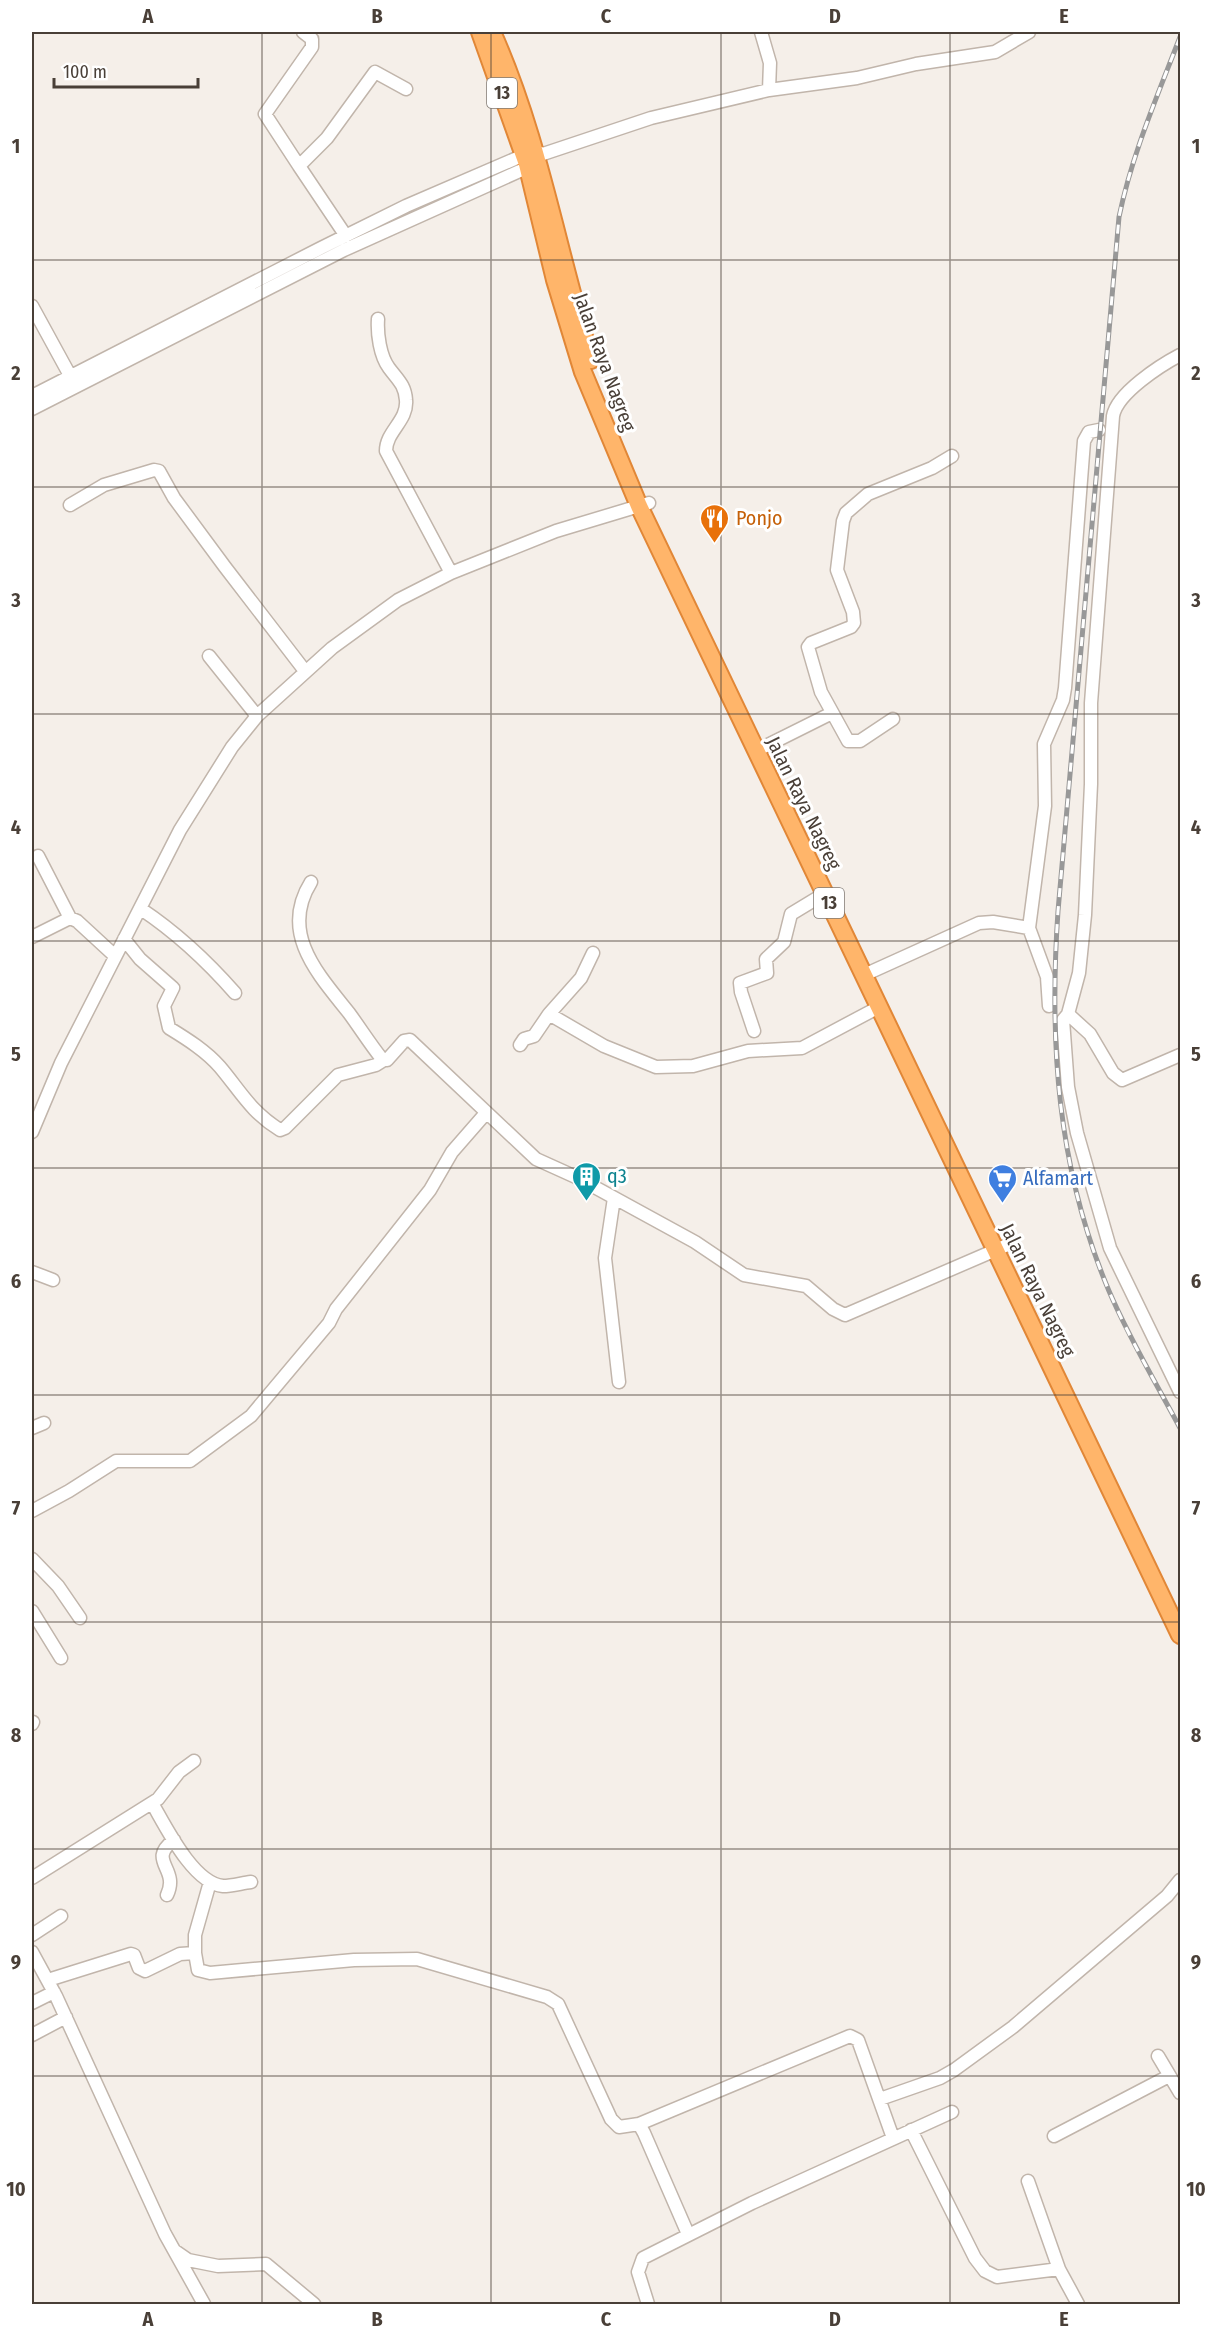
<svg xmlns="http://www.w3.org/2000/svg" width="1212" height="2336" viewBox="0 0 1212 2336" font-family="'Fira Sans Condensed',sans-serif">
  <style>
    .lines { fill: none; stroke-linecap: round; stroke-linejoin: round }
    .minor-casing { stroke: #c1b5ab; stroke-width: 15 }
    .highway-casing { stroke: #e18737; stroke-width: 20 }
    .minor { stroke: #fff; stroke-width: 12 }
    .highway { stroke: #ffb56a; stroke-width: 16 }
    .rail-casing { stroke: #989898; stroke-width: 5 }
    .rail { stroke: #fff; stroke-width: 3; stroke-dasharray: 9; stroke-linecap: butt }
    .grid { fill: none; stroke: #493f37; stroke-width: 1.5; stroke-opacity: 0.55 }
    .labels { text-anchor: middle; stroke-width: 6; stroke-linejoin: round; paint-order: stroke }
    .shield { fill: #fff; stroke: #807973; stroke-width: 1.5 }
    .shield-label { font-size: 18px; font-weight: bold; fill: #493f37 }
    .street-label { font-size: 20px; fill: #493f37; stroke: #fff }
    .food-label { font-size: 20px; fill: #c56008; stroke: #fff; text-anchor: start }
    .culture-label { font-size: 20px; fill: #0d838f; stroke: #fff; text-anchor: start }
    .shop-label { font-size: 20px; fill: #366cbe; stroke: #fff; text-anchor: start }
    .neatline { fill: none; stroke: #493f37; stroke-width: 2 }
    .grid-label { font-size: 20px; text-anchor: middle; font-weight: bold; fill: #493f37 }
  </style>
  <rect width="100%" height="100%" fill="#f5efe9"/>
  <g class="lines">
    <defs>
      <path id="minor" d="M761,32l9,31 -1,27
        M299,166l-34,-52 47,-67v-8l-9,-7
        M346,236l-47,-70 28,-28 48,-66 31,17
        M32,306l41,75
        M378,319c-1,15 2,37 11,49 9,12 16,17 17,32 2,21 -20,31 -20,51l65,122
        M1180,355c-19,10 -63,38 -67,61l-22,287v81l-6,131 -6,58 -11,41 -5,6 5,67 9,46 33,115 70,144
        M32,396l289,-148 85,-42 118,-51 11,-4 8,3 108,-36 118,-28 88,-12 59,-14 79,-12 34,-20
        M32,409l312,-159 189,-85
        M70,505l34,-20 50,-15 5,1 15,27 51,69 80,104
        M209,656l48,60
        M893,719l-33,22h-12l-27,-49 -13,-45 3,-4 40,-16 3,-4 -1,-11 -16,-42 6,-49 3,-8 22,-19 64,-26 20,-12
        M764,747l68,-34
        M38,856l32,62
        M311,882c-32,51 7,92 38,131 11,15 21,31 33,46l5,1 17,-19 6,-1 126,119 42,19 117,64 49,33 62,11 27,23 12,6 160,-69
        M141,909c36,24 65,51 94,84
        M32,937l38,-19 7,3 38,35
        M124,939l16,20 33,29 -9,18 5,22c18,11 37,23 51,39 21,25 31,45 60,63l5,-2 53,-53 38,-10 8,-5
        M864,975l115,-52 14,-1 36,6
        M1049,1006l-2,-29 -18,-49 16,-122 -1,-62 19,-44 2,-12 19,-247 5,-9 10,-2
        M549,1014l32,-36 12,-25
        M1068,1014l22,20 23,39 9,7 58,-25
        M754,1031l-13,-39 -1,-9 27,-10 -1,-14 18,-17 7,-28 33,-20
        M520,1045l4,-6 10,-3 15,-22 55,32 52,21 37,-1 55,-15 54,-3 77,-41
        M32,1132l29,-69 119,-233 52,-83 25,-31 75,-68 66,-48 53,-27 105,-42 93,-28
        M614,1198l-9,60 14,124
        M32,1272l21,8
        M32,1428l12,-5
        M32,1511l37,-20 47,-30h74l61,-45 78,-93 7,-14 94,-119 22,-38 34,-39
        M32,1559l26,27 22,32
        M32,1611l29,47
        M32,1724l1,-2
        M152,1803c14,24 41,80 71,83 9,0 19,-3 28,-4
        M32,1878l126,-79 21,-27 15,-11
        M167,1895c13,-27 -21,-34 7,-55
        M32,1935l29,-19
        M32,1952l24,44 109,238 39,70
        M195,1953v-18l15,-53
        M48,1980l83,-26 3,1 5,13 6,3 35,-17 15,-1 3,17 12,3 144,-13 63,-1 130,38 11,7 53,115 8,8 20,-3 5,9 44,101
        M32,2003l22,-11
        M32,2035l34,-18
        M1158,2056l22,37
        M880,2099l60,-21 14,-8 59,-43 154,-131 13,-16
        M639,2124l211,-88 8,4 35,98
        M911,2130l64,128 10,13 12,6 62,-8 19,35
        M1054,2136l115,-60
        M1028,2181l31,88
        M175,2251l13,9 30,6 48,-2 48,40
        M648,2304l-10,-32 5,-14 109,-55 200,-91"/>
      <path id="highway" d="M480,32l47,132 28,116 28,92 56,134 541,1129
        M492,32c47,105 65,218 99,328"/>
    </defs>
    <!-- minor casing -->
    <use href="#minor" class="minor-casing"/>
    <!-- highway casing -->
    <use href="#highway" class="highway-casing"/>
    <!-- minor -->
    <use href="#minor" class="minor"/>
    <!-- highway -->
    <use href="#highway" class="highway"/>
    <defs>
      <path id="rail" d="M1180,37c-23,60 -48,117 -61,180l-61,694c-9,131 -1,257 51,380 20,47 47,92 71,137"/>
    </defs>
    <!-- rail casing -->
    <use href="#rail" class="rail-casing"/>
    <!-- rail -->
    <use href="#rail" class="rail"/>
  </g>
  <!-- grid -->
  <path class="grid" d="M262,32v2272M491,32v2272M721,32v2272M950,32v2272M32,260h1148M32,487h1148M32,714h1148M32,941h1148M32,1168h1148M32,1395h1148M32,1622h1148M32,1849h1148M32,2076h1148"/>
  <!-- icons -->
  <defs>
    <symbol id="restaurant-pin" viewBox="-11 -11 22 30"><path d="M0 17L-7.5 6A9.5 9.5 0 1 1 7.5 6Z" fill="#e8710a" stroke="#fff"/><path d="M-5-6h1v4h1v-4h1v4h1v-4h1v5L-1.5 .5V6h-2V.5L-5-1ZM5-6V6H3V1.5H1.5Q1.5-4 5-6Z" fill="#fff"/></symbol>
    <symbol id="building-pin" viewBox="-11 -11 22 30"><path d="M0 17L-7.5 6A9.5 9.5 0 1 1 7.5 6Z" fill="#0f9aa8" stroke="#fff"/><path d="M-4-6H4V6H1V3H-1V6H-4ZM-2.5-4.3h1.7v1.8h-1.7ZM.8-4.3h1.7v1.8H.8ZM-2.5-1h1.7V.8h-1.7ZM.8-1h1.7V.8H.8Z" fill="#fff"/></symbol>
    <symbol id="supermarket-pin" viewBox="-11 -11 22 30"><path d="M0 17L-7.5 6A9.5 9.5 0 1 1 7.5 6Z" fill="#3f7fe0" stroke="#fff"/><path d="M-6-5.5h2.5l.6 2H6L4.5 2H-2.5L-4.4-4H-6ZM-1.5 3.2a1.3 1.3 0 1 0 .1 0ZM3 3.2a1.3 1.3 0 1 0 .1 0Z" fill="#fff"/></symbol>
  </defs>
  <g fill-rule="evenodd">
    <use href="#restaurant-pin" x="698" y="502" width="33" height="45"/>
    <use href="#building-pin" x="570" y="1160" width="33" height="45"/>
    <use href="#supermarket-pin" x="986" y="1162" width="33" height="45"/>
  </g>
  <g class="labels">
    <!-- shield labels -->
    <g class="shield">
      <rect x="487" y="78" width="30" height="30" rx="4.5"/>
      <rect x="814" y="888" width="30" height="30" rx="4.5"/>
    </g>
    <g class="shield-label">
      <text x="502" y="99">13</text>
      <text x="829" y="909">13</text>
    </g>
    <!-- street labels -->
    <g class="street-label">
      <text transform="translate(605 362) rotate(70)" y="7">Jalan Raya Nagreg</text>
      <text transform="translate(804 803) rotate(64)" y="7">Jalan Raya Nagreg</text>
      <text transform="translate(1038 1290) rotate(64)" y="7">Jalan Raya Nagreg</text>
    </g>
    <!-- food labels -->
    <g class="food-label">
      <text x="736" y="525">Ponjo</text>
    </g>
    <!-- culture labels -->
    <g class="culture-label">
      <text x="607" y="1183">q3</text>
    </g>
    <!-- shop labels -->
    <g class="shop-label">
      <text x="1023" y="1185">Alfamart</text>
    </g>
  </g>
  <!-- border -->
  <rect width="1212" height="2336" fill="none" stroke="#ffffff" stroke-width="66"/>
  <!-- scale -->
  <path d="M54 78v9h144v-9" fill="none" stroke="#493f37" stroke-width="3"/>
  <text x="63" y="78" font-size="18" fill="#493f37" stroke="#ffffff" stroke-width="4.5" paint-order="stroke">100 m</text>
  <rect x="33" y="33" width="1146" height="2270" class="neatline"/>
  <g class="grid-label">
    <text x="148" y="23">A</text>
    <text x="377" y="23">B</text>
    <text x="606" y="23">C</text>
    <text x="835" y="23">D</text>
    <text x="1064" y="23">E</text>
    <text x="16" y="153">1</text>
    <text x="1196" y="153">1</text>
    <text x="16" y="380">2</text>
    <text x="1196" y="380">2</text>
    <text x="16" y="607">3</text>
    <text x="1196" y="607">3</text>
    <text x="16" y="834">4</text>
    <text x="1196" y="834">4</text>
    <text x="16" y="1061">5</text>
    <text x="1196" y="1061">5</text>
    <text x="16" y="1288">6</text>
    <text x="1196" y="1288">6</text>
    <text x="16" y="1515">7</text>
    <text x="1196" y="1515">7</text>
    <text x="16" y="1742">8</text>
    <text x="1196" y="1742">8</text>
    <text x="16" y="1969">9</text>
    <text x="1196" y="1969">9</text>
    <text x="16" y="2196">10</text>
    <text x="1196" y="2196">10</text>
    <text x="148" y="2326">A</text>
    <text x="377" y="2326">B</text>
    <text x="606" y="2326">C</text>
    <text x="835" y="2326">D</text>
    <text x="1064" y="2326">E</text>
  </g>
</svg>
